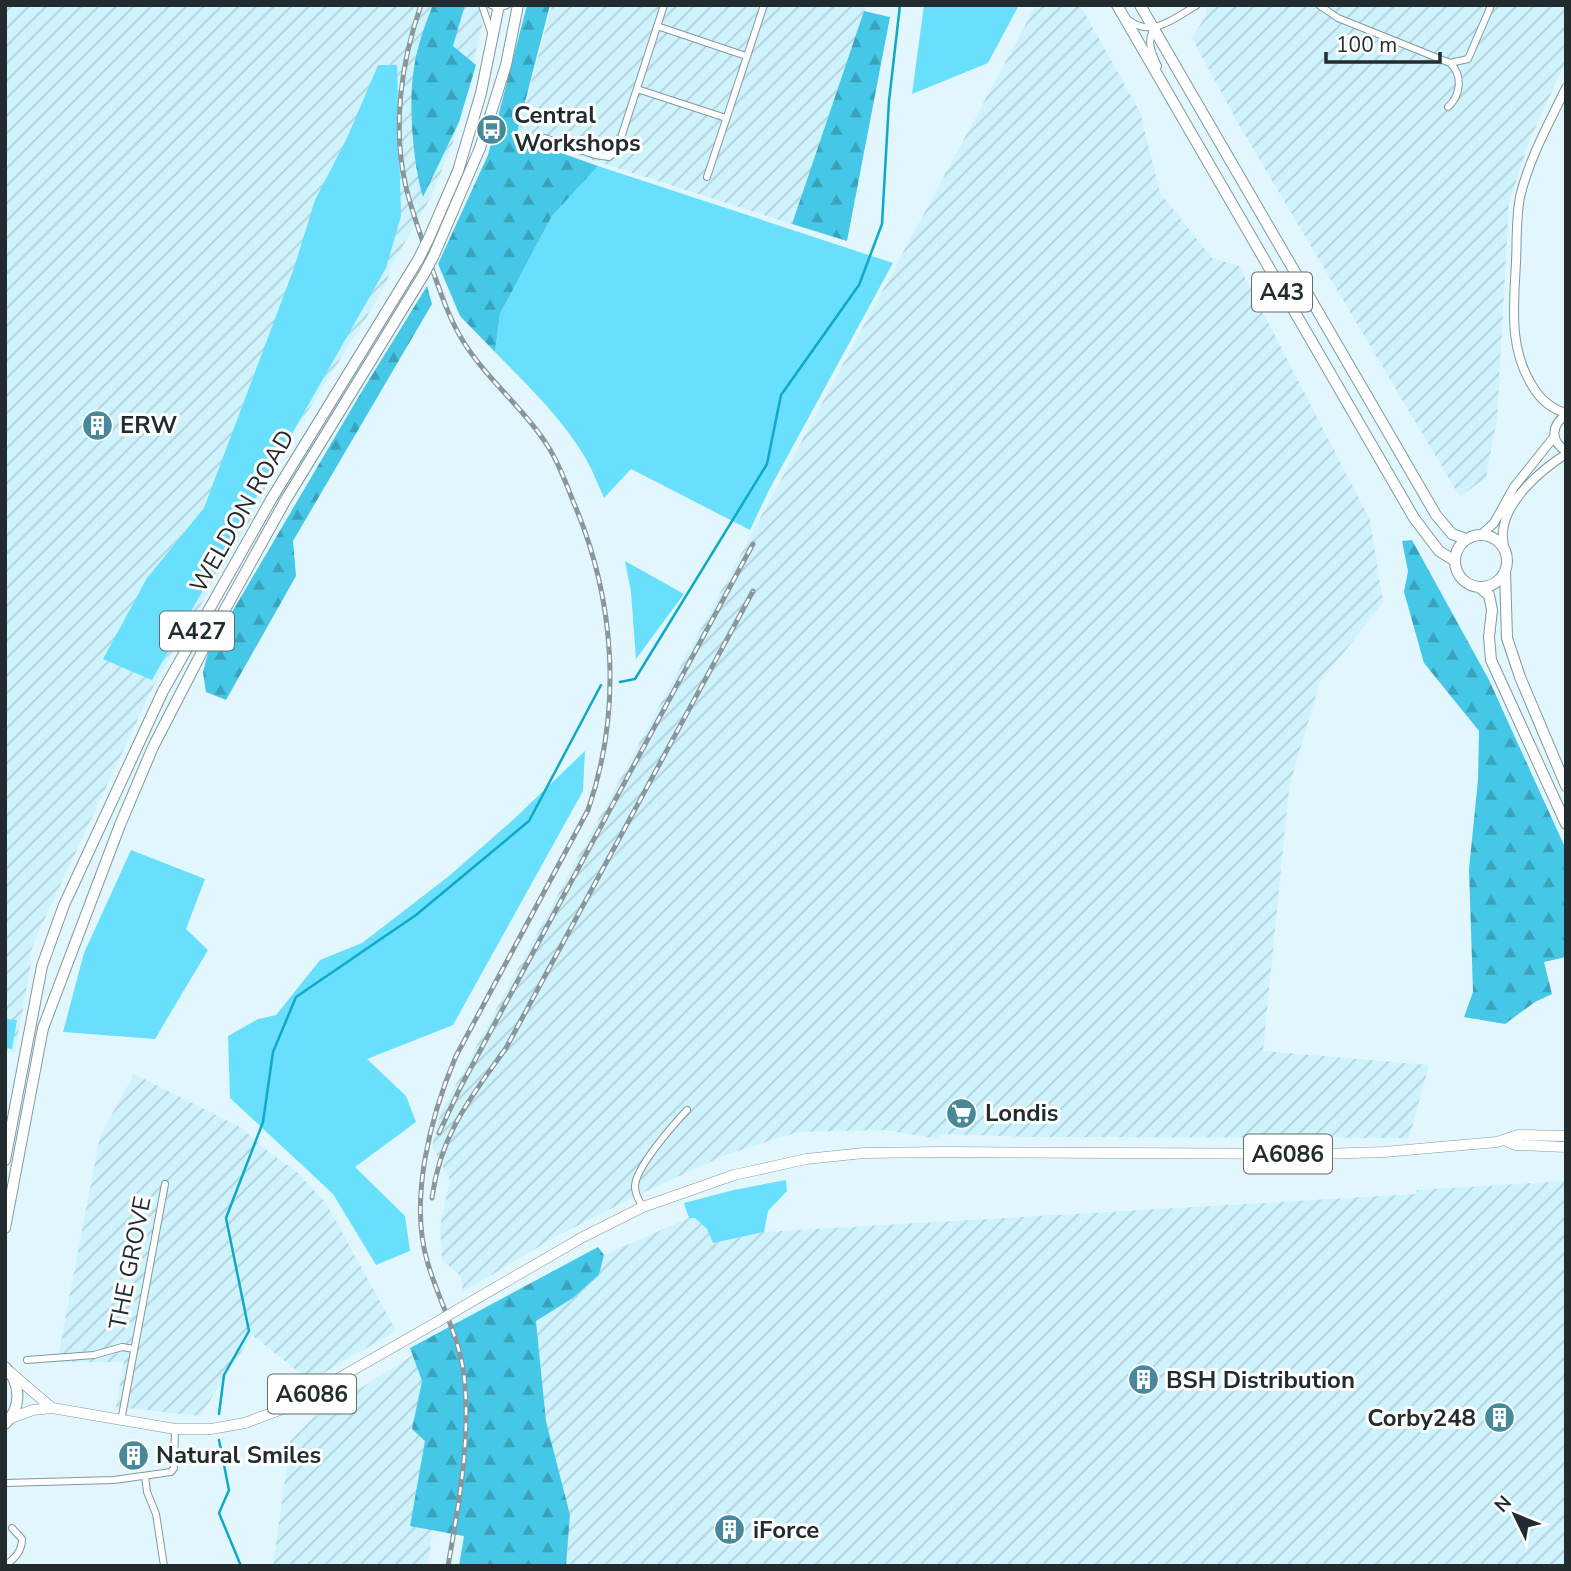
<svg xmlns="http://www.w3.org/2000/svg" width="1571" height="1571" viewBox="0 0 1571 1571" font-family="'Nunito Sans',sans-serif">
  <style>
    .industrial { fill: url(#industrial-furrows) }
    .grass { fill: #69dffe }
    .forest { fill: url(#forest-firs) }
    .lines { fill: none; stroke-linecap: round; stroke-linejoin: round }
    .stream { stroke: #0ea9c8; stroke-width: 2.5 }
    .minor-casing { stroke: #80989f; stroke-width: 8 }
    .tertiary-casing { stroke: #80989f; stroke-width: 10 }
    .primary-casing { stroke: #80989f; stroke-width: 11 }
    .trunk-casing { stroke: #80989f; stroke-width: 12 }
    .minor { stroke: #fff; stroke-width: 6 }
    .tertiary { stroke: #fff; stroke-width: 8 }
    .primary { stroke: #fff; stroke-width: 10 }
    .trunk { stroke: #fff; stroke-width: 10 }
    .rail-casing { stroke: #87979b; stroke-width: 5 }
    .rail { stroke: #fff; stroke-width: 2.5; stroke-dasharray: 8; stroke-linecap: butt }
    .primary-bridge-casing { stroke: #80989f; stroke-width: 11; stroke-linecap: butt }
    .trunk-bridge-casing { stroke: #80989f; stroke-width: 12; stroke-linecap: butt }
    .primary-bridge { stroke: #fff; stroke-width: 10 }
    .trunk-bridge { stroke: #fff; stroke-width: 10 }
    .labels { text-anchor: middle; stroke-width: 6; stroke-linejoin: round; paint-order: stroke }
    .shield { fill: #fff; stroke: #646b6d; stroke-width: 2 }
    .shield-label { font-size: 23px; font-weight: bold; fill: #222c2f }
    .poi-label { font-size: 24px; font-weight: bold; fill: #222c2f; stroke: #fff; text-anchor: start }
    .street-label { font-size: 24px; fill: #222c2f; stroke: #fff }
  </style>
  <defs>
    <pattern id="industrial-furrows" width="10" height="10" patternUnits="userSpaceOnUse" patternTransform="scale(1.75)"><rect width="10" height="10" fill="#cff3fd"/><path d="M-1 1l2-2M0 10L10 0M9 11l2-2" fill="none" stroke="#b1d0d9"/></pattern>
    <pattern id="forest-firs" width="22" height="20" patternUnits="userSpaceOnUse" patternTransform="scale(1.75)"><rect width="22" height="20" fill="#45c8e8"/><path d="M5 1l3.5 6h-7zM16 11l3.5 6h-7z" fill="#39a3bc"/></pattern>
  </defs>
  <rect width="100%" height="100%" fill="#e2f7fd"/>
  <!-- industrial -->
  <path class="industrial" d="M5,5h482l-32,132 -23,58 -43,75 -1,10 -23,40 -70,111 -26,47 -9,25 -109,188 -112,240 -10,24 2,7 -16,90 -10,-1z
    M552,5h314l-74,219 -275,-88z
    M1036,5h44l60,107 20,81 52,65 27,8 131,254 13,83 -63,79 -31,105 -26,264 166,14 -20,73 -378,-1 -92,-3v5l-55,-9 -86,2 -73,23 -85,39 -83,42 -94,56 -2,-16 -19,-16 -2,-33 10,-47 -18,-34 8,-32z
    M1203,5h363v56l-37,80 -20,62 -12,215 -11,59 -26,20 -221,-372 -47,-87 15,-24z
    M134,1074l106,53 24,21 34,25 28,30 70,128 -86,50 -58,-46 -52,81 -84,-9 8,-45h-67l43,-226z
    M1566,1181v385h-1000l4,-51 -24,-94 -10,-101 37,-22 26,-22 5,-21 85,-37h6l12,11 6,14 51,-11 652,-38 1,-4z
    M435,1341l1,160 -8,65h-155l17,-125 23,-23z"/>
  <!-- grass -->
  <path class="grass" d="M924,5h95l-31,58 -76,31z
    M378,65h19l4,151 -15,52 -234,412 -49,-21 44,-81 57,-70 90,-240 21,-68 32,-62z
    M598,166l295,97 -124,227 -19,40 -119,-61 -27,29c-6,-13 -11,-27 -18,-39 -24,-41 -59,-74 -91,-107l5,-38 52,-98z
    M625,561l59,33 -48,65 -5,-67z
    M585,751l-2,40 -130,234 -86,34 39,37 10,26 -61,45 50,49 5,35 -34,14 -43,-71 -103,-96 -2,-62 30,-17 18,-4 44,-55 42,-17 87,-67 66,-58z
    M131,850l74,29 -19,50 22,21 -53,89 -92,-7 21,-79z
    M5,1019l12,1 -5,29 -7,-1z
    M786,1180l1,11 -19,20 -4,21 -51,11 -6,-14 -12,-11h-6l-5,-15 50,-13z"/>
  <!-- forest -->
  <path class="forest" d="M433,5h32l-12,41 23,19 -17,57 -36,75c-10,-33 -15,-95 -9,-129 3,-21 11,-44 19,-63z
    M527,5h23l-34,132 82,29 -46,50 -52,98 -5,38 -35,-36 -22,-52 50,-109z
    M864,11l26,6 -43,224 -55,-17z
    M427,286l5,18 -139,237 3,35 -70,124 -20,-8 -3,-20 5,-19 151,-257z
    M1412,540l77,140 75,165 2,112 -22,5 8,32 -17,8 -30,22 -41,-7 9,-25 -4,-123 9,-89 1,-49 -55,-68 -20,-71 4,-21 -6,-30z
    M598,1247l6,8 -5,20 -26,23 -37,23 10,100 24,94 -4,51h-107l5,-30 -54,-10 15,-85 -13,-12 10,-48 -12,-33z"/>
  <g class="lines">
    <!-- stream -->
    <path class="stream" d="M620,682l15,-3 132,-215 14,-69 78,-110 23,-61 7,-123 11,-96
      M219,1414l5,-39 25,-44 -23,-113 37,-96 10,-70 23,-55 120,-82 113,-94 72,-136
      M219,1440l10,50 -10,23 22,53"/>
    <defs>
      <path id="minor" d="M482,5l9,27
        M491,5l8,3 8,-3
        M1319,5l19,13 112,45 18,-4 22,-51
        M1130,21c23,17 46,-4 67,-16
        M657,26l89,30
        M1154,29c-8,13 -2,24 4,37
        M637,89l89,29
        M1448,107c13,-12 15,-32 2,-44
        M545,138l50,17 14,2 8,-7 47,-145
        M707,177l57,-172
        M643,1207c-4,-6 -8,-13 -8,-20 -1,-18 39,-63 52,-77
        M27,1360l67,-5 28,-8 12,2
        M121,1421l44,-237
        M145,1476l2,16 9,22 8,52
        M5,1483l109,-3 57,-8 3,-4 1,-39
        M5,1565c10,-6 17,-14 17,-26l-10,-11"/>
      <path id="tertiary" d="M1566,88c-17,35 -37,71 -46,109 -4,21 -3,44 -4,65 -2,43 -8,86 17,125 8,13 18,22 33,26
        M1566,415c-15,10 -16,26 0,36
        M1481,535l13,-12 20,-36 40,-50
        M1504,548c0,-5 -2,-11 -1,-17 3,-31 38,-61 63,-77"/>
      <path id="primary" d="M1506,1141l9,4 51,2
        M457,1310l126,-73 60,-30 91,-32 72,-16 58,-6 80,-1 377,2 63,-2 113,-10 21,-7 48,1
        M10,1372l42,36
        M11,1418l22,-8 19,-2 123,21h36l34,-6 45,-17 147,-84"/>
      <path id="trunk" d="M1117,5l297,513 25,33 16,10
        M1140,5l296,510 16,19 14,5
        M428,240l30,-69 23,-78 18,-88
        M434,255l46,-107 26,-83 12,-60
        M1455 561a26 26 0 1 1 52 0a26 26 0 1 1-52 0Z
        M1505,571l2,67 13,39 46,109
        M1479,587l10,8 3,15 -3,27 2,23 75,164
        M5,1160l37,-194 22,-61 99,-214 109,-193 146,-238
        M5,1228l38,-200 77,-203 33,-78 55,-107 77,-139 139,-227
        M5,1367c16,16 17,40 0,57"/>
    </defs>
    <!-- minor casing -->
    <use href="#minor" class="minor-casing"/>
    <!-- tertiary casing -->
    <use href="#tertiary" class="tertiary-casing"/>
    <!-- primary casing -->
    <use href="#primary" class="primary-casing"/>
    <!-- trunk casing -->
    <use href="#trunk" class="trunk-casing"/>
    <!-- minor -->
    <use href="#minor" class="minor"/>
    <!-- tertiary -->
    <use href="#tertiary" class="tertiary"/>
    <!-- primary -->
    <use href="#primary" class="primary"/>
    <!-- trunk -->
    <use href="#trunk" class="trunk"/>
    <defs>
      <path id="rail" d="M421,5c-20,57 -29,123 -15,182 6,26 16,51 24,76 10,27 18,54 33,78 24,39 62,68 86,107 10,16 17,35 24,53 42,97 50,208 15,309l-132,246c-25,59 -48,144 -28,208 11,37 31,72 36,111 7,63 -5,128 -16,191
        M439,1133l21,-45 293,-544
        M432,1198c8,-63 39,-101 74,-150l247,-457"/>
    </defs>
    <!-- rail casing -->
    <use href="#rail" class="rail-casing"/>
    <!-- rail -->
    <use href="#rail" class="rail"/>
    <defs>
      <path id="primary-bridge" d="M437,1322l20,-12"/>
      <path id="trunk-bridge" d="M418,260l10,-20
        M424,274l10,-19"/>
    </defs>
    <!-- primary-bridge casing -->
    <use href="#primary-bridge" class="primary-bridge-casing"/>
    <!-- trunk-bridge casing -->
    <use href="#trunk-bridge" class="trunk-bridge-casing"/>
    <!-- primary-bridge -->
    <use href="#primary-bridge" class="primary-bridge"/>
    <!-- trunk-bridge -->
    <use href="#trunk-bridge" class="trunk-bridge"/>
  </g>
  <!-- icons -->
  <defs>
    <symbol id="bus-disc" viewBox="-11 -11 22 22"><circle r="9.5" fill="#47899a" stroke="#fff"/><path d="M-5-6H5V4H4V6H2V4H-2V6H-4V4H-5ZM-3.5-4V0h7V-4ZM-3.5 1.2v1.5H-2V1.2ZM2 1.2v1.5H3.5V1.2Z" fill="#fff"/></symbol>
    <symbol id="building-disc" viewBox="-11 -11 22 22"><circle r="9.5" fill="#47899a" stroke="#fff"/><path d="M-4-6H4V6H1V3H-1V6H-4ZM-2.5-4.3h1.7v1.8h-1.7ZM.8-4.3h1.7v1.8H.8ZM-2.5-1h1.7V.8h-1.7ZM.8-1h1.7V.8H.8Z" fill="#fff"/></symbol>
    <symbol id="supermarket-disc" viewBox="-11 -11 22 22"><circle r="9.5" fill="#47899a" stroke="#fff"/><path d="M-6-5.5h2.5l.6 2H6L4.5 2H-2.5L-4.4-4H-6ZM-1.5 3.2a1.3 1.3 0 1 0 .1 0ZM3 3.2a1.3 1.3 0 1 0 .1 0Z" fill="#fff"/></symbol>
  </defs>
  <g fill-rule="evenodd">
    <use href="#bus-disc" x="474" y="112" width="35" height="35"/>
    <use href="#building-disc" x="80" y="408" width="35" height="35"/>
    <use href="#supermarket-disc" x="944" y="1096" width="35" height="35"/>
    <use href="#building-disc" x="1126" y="1362" width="35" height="35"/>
    <use href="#building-disc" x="1482" y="1400" width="35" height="35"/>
    <use href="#building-disc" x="116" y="1438" width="35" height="35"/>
    <use href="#building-disc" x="712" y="1512" width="35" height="35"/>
  </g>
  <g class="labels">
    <!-- shield labels -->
    <g class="shield">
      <rect x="1252" y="272.5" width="60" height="39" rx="5"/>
      <rect x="160" y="611.5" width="74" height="39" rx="5"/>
      <rect x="1244" y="1134.5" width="88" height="39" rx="5"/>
      <rect x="268" y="1374.5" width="88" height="39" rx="5"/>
    </g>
    <g class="shield-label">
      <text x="1282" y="300">A43</text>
      <text x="197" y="639">A427</text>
      <text x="1288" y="1162">A6086</text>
      <text x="312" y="1402">A6086</text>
    </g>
    <!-- poi labels -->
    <g class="poi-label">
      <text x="514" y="123">Central<tspan x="514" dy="28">Workshops</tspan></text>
      <text x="120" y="433">ERW</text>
      <text x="985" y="1121">Londis</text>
      <text x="1166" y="1388">BSH Distribution</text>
      <text x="1476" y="1426" text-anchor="end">Corby248</text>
      <text x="156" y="1463">Natural Smiles</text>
      <text x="753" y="1538">iForce</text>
    </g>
    <!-- street labels -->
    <g class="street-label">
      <text transform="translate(242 511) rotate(-60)" y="8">WELDON ROAD</text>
      <text transform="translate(130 1263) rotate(-79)" y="8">THE GROVE</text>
    </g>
  </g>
  <!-- border -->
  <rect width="1571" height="1571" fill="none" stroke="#222c2f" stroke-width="14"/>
  <!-- north arrow -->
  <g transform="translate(1515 1515) rotate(313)" stroke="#ffffff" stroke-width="5" paint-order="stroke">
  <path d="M0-5L12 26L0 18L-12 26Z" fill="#222c2f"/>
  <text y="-10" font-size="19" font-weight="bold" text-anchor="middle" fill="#222c2f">N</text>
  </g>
  <!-- scale -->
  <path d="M1326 52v10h114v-10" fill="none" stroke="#222c2f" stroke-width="3.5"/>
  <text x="1336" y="52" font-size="21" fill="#222c2f" stroke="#ffffff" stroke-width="5" paint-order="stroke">100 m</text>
</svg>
